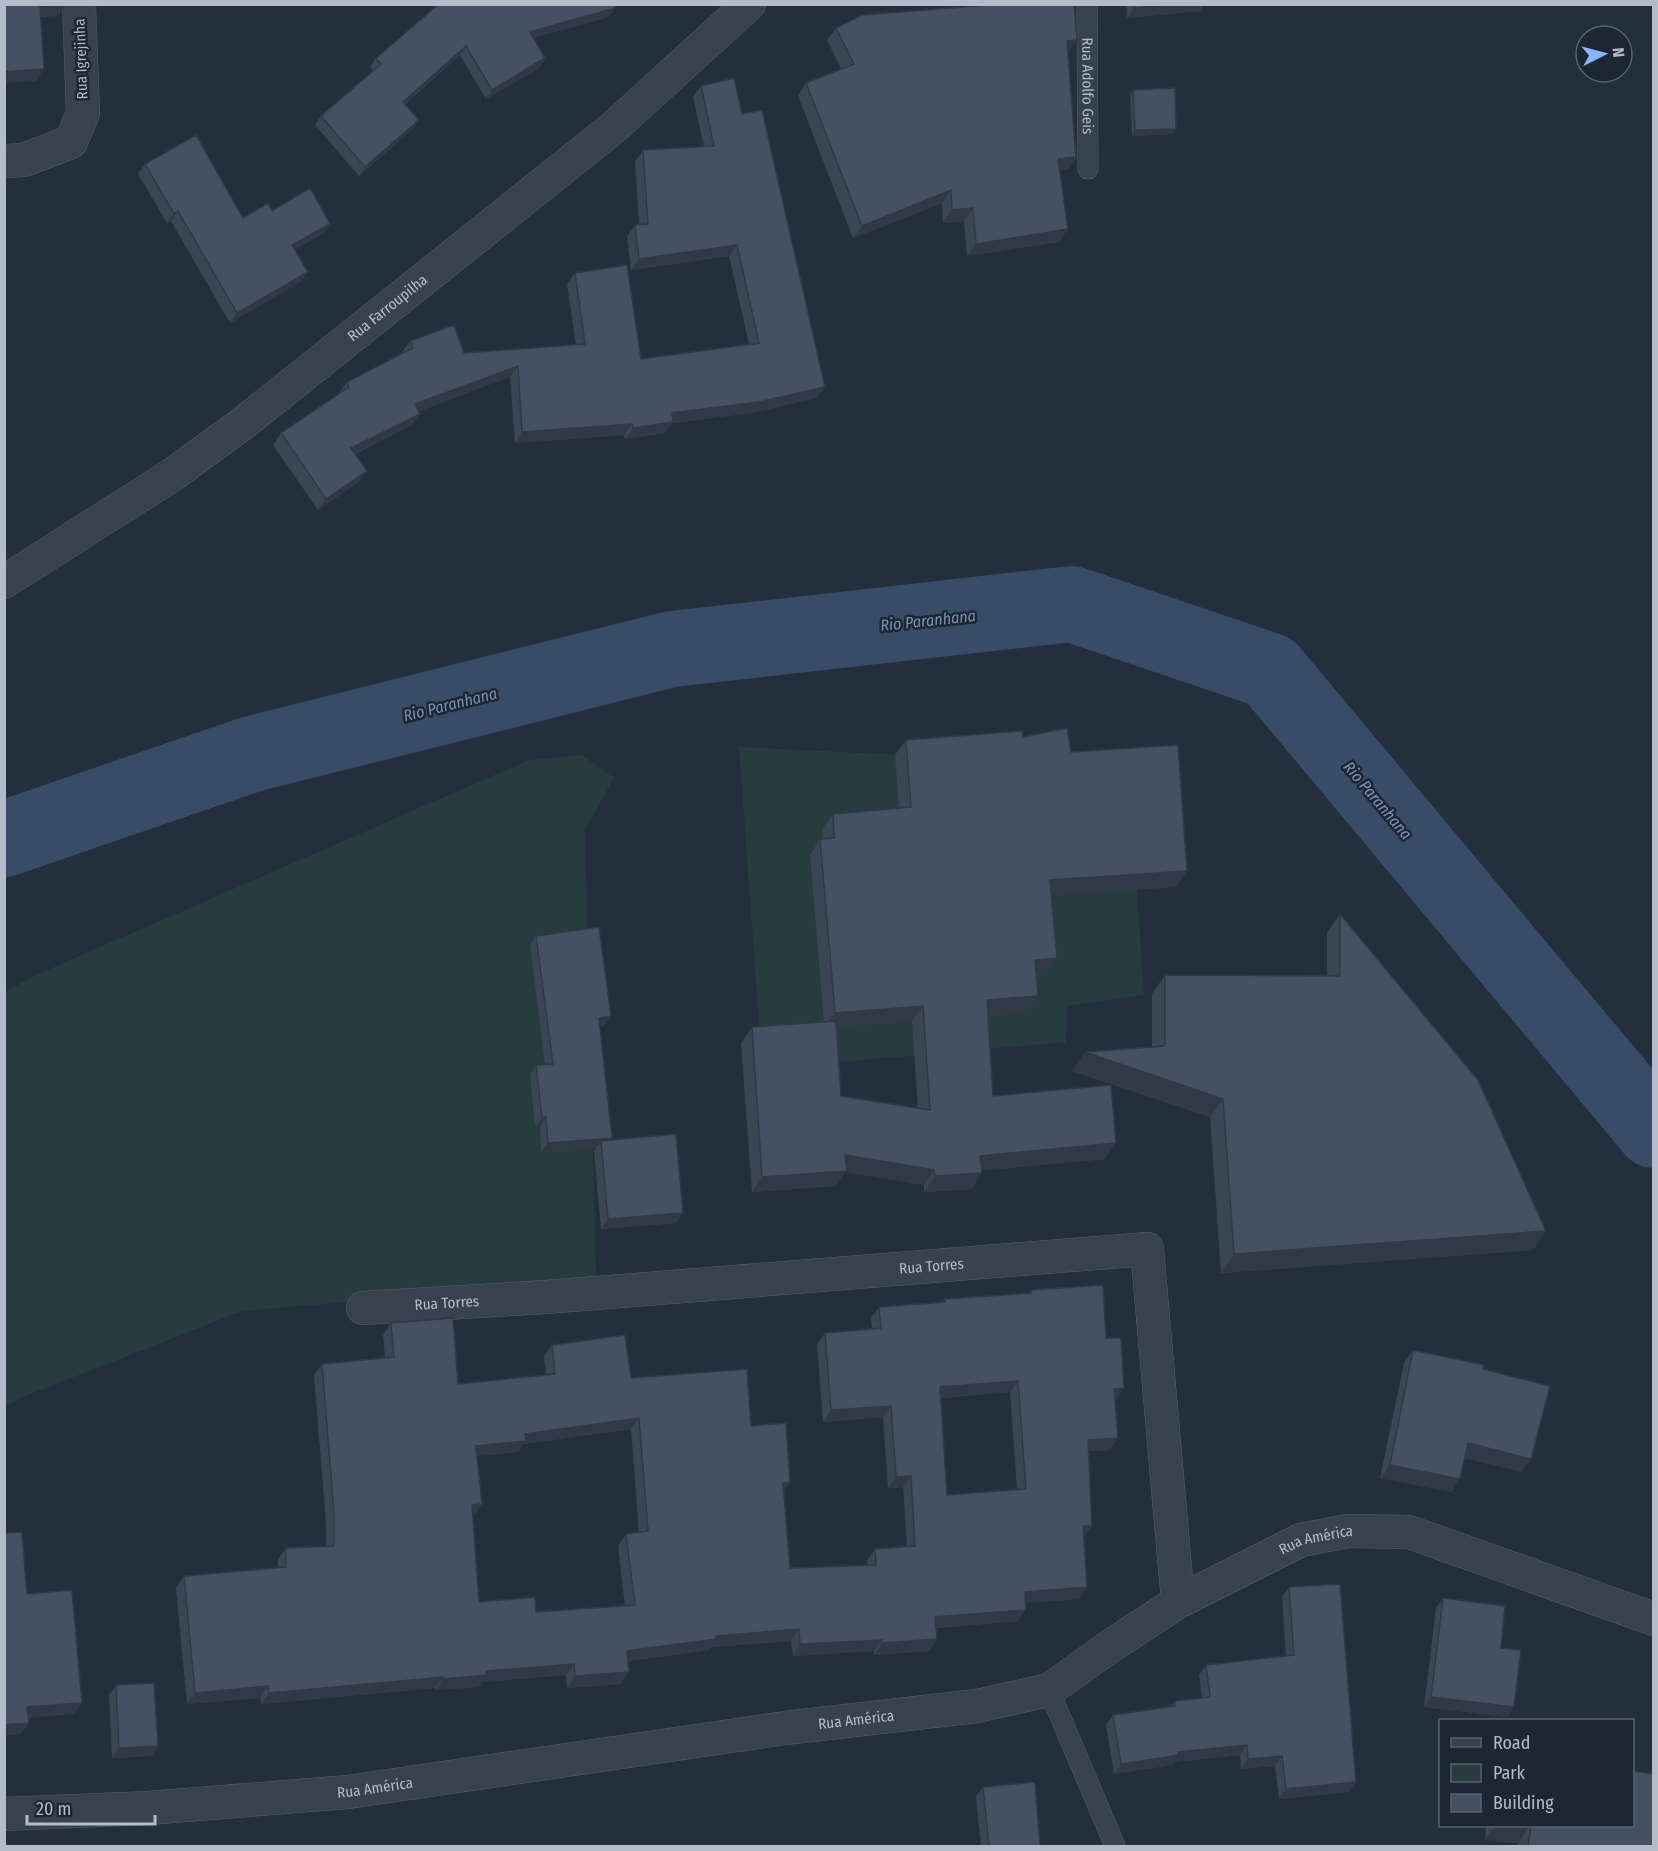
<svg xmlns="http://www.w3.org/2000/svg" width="1658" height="1851" viewBox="0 0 1658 1851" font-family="'Fira Sans Condensed',sans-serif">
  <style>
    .green { fill: #263c3f }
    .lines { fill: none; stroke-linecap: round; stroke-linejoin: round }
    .river { stroke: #394c67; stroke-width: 76 }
    .service-casing { stroke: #565f6c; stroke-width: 21 }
    .minor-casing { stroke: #565f6c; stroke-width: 34 }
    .tertiary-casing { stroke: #565f6c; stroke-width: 34 }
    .service { stroke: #38414e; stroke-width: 20 }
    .minor { stroke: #38414e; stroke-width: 33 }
    .tertiary { stroke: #38414e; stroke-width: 33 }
    .wall { fill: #3b4654; fill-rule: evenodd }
    .shaded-wall { fill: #303945 }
    .building { fill: #455162; stroke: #303945; stroke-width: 1.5; fill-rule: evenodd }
    .labels { text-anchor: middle; stroke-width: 5; stroke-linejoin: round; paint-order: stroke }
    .street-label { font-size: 15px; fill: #b4bcc9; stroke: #1d2633 }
    .water-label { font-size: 16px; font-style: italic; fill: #7c92b1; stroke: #1d2633 }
  </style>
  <rect width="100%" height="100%" fill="#242f3e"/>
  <!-- green -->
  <path class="green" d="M739,747l389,19 16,229 -77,11 -1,36 -226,20 -15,-30 -65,5z
    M582,755l32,23 -29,52 11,454 -189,13 -165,14 -219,86 -18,10v-415l31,-17 493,-215z"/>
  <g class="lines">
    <!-- river -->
    <path class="river" d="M4,839l248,-85 420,-105 400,-45 198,67 384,459"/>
    <defs>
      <g id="service">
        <path id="s1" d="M1087,4l1,165"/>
        <path d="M1049,1690l66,156"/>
      </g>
      <g id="minor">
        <path d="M4,161l20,-1 47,-18 12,-29 -4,-109"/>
        <path id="s2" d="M363,1308l183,-11 601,-48 31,353"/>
      </g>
      <g id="tertiary">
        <path id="s3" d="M4,582l168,-107 70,-51 371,-296 136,-124"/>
        <path id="s4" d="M4,1814l144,-6 200,-16 437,-64 192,-22 72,-16 63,-45 66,-43 123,-62 47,-9 61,1 245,87"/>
      </g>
    </defs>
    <!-- service casing -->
    <use href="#service" class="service-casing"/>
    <!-- minor casing -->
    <use href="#minor" class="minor-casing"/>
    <!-- tertiary casing -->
    <use href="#tertiary" class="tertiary-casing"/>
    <!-- service -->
    <use href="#service" class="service"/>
    <!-- minor -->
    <use href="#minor" class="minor"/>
    <!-- tertiary -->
    <use href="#tertiary" class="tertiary"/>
  </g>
  <!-- wall -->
  <path class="wall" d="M1126,4h78l-4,7 -73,7z
    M609,17l-76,21 12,20 -6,10 -53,31 -26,-44 -55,49 14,16 -6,9 -54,47 -44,-51 6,-9 52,-45 -3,-4 6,-9z
    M836,28l232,25 8,104 -8,13h-8l-1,72 -92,14 -3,-35 -21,2 -1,-20 -89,35 -55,-142 8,-13 35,-14 -14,-29z
    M701,86l41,28 75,284 -66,15 -79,10 -7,10 -40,6 -1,-4 -109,8 -5,-66 -91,34 1,3 -8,11 -57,29 4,28 -41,28 -45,-65 8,-12 58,-39v-1l8,-11 56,-29 -1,-1 8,-11 54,12 112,-8 -9,-61 8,-11 66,86 108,-15 -20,-88 -98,14 -4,-33 8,-12h4l-4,-63 8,-12 61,-3 -11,-50z
    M1133,90l43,39 -3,5 -41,2 -2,-41z
    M145,164l98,54 29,-7 52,22 -29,16 7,32 -72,42 -59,-102 -4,2 -29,-49z
    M1023,737l48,15 105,135 -125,8 -5,79 -10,1 -9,36 -39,4 5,81 112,63 -124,11 1,3 -11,16 -47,3v-7l-79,-13 -9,14 -84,6 -11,-149 11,-16 72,-5 -14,-167 10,-16h3l-1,-10 11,-15 66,-6 -4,-53 11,-15zM912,1021l6,87 -77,-12 -5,-69z
    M1340,914l206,317 -13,19 -312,23 -11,-156 -138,-46 13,-19 67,-5v-53l13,-19 162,1v-43z
    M536,936l68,90h-4l12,112 -2,2 73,73 -7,10 -75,6 -7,-78 2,-3 -55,4 -1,-25h-5l-5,-52 6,-10h9l-15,-120z
    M1031,1290l75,48 18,50 -8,12h-1l3,38 -8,12 -22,1 4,75 -8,11h-1l-3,62 -54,4 -8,18 -82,7 1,11 -8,12 -55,4v-4l-81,5 -2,-15 -80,6 -2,3 -81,11 -7,23 -54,4 -1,-13 -84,7 -3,5 -44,3v-2l-174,16 -1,-6 -73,6 -11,-116 8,-12 94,-8v-8l8,-12 40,-1v-24l-12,-148 8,-11 63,-6 -2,-23 8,-12 67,61 88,-9 -2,-19 8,-11 79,33 120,48 33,66 6,76 78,-3 -1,-4 8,-12 32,-2 -4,-60 -15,1 -5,-71 -60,5 -6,-78 8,-11 47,-4 -1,-11 8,-11 64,-5 2,-3 83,-5zM1010,1392l7,97 -70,6 -6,-97zM631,1429l8,104 -13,1 -8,12 7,60 -89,6 -57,-10 -6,-87 9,-11 -5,-48 41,-4 5,-8z
    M1413,1350l70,19 39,103 -57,-14 -5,21 -9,13 -71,-14 24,-115z
    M1289,1587l60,205 -70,7 -4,-33 -34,3 -1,-14 -66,7 -2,3 -58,9 -8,-49 7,-10 58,-9 4,-5 27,-3 -3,-23 7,-10 80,-9 -4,-59z
    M1443,1598l58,50 13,59 -7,10 -83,-10 12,-99z
    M116,1685l42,61 -7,10 -39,2 -3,-63z
    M983,1787l57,59h-59l-5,-49z
    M1486,1826h146l21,20h-136l1,-3 -33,-3z"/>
  <!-- shaded-wall -->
  <path class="shaded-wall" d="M1166,4h38l-4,7 -73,7 7,-10z
    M66,5l-8,11 -26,2 8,-12z
    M615,8l-6,9 -86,24 7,-9z
    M1077,40l-9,13 -1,-12z
    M466,46l-6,9 -64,56 7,-9z
    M545,58l-6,10 -53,31 6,-9z
    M44,69l-8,12 -32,2v-11z
    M419,120l-6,9 -54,47 6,-9z
    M1176,129l-3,5 -41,2 3,-6z
    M1076,157l-8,13 -19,1 9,-12z
    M951,190l-9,13 -89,35 9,-12z
    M973,208l-9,13 -21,2 9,-13z
    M178,211l-7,10 -4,2 7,-9z
    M330,224l-6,9 -38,21 6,-9z
    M1068,229l-9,13 -92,14 9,-12z
    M737,245l-8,11 -98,14 8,-11z
    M308,272l-6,9 -72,42 7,-10z
    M518,366l-8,11 -103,39 8,-12z
    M825,387l-8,11 -66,15 -79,10 -7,10 -40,6 8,-11 39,-15z
    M420,414l-8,11 -69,34 8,-11z
    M632,424l-8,11 -109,8 7,-11z
    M367,471l-8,11 -41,28 8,-11z
    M1187,871l-11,16 -137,9 11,-16z
    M1057,958l-11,16 -22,1 11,-15z
    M1038,996l-11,15 -51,5 11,-16z
    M923,1006l-11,15 -88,7 11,-15z
    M611,1016l-7,10 -12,1 7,-9z
    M1085,1052l138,47 -13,18 -138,-46z
    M546,1117l-6,10h-5l7,-9z
    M612,1138l-7,10 -4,-7 -5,7 -55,4 7,-9z
    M1116,1143l-11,16 -135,13 10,-16z
    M845,1155l89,15 -10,15 -79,-13 -9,14 -84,6 10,-15z
    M982,1173l-11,16 -47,3 11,-16z
    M683,1213l-7,10 -75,6 7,-10z
    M1546,1231l-13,19 -312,23 13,-19z
    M1018,1381l-8,11 -78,6 8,-11z
    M1124,1388l-8,12h-10l8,-11z
    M891,1406l-8,11 -60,5 8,-12z
    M639,1418l-8,11 -108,15 -5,8 -50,5 8,-11 49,-12z
    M1118,1438l-8,12 -30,2 8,-12z
    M1468,1443l63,16 -9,13 -63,-16z
    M1390,1465l70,14 -9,13 -71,-14z
    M911,1476l-8,11 -15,1 8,-11z
    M783,1483h7l-8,11z
    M482,1504l-8,11 -10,1 8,-11z
    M1083,1526h9l-8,11 -9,1z
    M1087,1587l-7,12 -63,5 8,-12z
    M1026,1610l-8,11 -91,7 8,-11z
    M799,1629l-8,12 -80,6 -2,3 -90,12 8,-11 89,-15z
    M937,1639l-8,12 -55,4 8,-12z
    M882,1640l-8,11 -81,5 7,-12z
    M574,1664l-8,11 -84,7 -3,5 -44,3 8,-11 43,-8z
    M629,1672l-8,12 -54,4 8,-12z
    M443,1677l-8,11 -174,16 8,-11z
    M268,1686l-8,12 -73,6 8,-11z
    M1431,1697l83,10 -7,10 -83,-10z
    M82,1703l-8,11 -55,5 8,-12z
    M29,1723l-8,11 -17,2v-11z
    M1247,1745l-7,10 -66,7 -2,3 -58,9 7,-10 57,-12z
    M158,1746l-7,10 -39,2 7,-10z
    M1282,1756l-7,10 -34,3 7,-10z
    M1356,1782l-7,10 -70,7 7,-10z
    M1495,1826h35l-12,17 -33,-3z"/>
  <!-- building -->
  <path class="building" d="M4,4h62l-26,2 4,63 -40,3z
    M439,4h175l1,4 -85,24 15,26 -53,32 -26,-44 -63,56 16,18 -54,47 -44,-51 60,-52 -5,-6z
    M1001,4h73l3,36 -10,1 9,116 -18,2 10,70 -92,15 -3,-36 -21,2 -1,-20 -89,36 -56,-143 48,-19 -18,-36 26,-13z
    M1134,4h32l-32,4z
    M734,78l8,36 20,-4 63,277 -66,15 -87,11 1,9 -40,6 -1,-4 -110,8 -4,-66 -103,38 5,10 -69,34 16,23 -41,28 -45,-66 68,-46 -2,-5 66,-34 -3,-7 44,-16 10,28 121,-9 -10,-71 52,-8 14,94 118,-16 -22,-98 -98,14 -4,-34 13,-1 -5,-74 71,-4 -13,-60z
    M1175,88l1,41 -41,1 -2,-40z
    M196,135l47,83 25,-15 4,8 38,-23 20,36 -38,21 16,27 -71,41 -59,-102 -4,3 -29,-50z
    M1067,728l4,24 107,-7 9,126 -137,9 7,78 -22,2 3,36 -51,4 6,96 118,-11 5,58 -136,13 2,17 -47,3 -1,-6 -89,-15 2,16 -85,6 -10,-150 84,-6 5,75 89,14 -7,-104 -88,7 -15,-174 14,-1 -1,-24 78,-7 -5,-67 116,-9 1,6z
    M1340,914l138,166 68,151 -312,23 -11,-155 -138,-47 80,-6v-71l175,1z
    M599,927l12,89 -12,2 13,120 -64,5 -2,-26 -4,1 -6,-53 17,-1 -17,-128z
    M676,1134l7,79 -75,6 -7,-78z
    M1103,1285l3,53h15l3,50 -10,1 4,49 -30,2 4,86h-9l4,61 -62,5 1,18 -91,7 2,22 -55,4v-3l-82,4 -1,-15 -83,7v3l-89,12 2,21 -54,4 -1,-12 -88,7 1,4 -44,4v-2l-174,16 -1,-7 -73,7 -11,-117 102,-9v-19l48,-2v-34l-12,-148 72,-7 -3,-34 62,-5 5,66 97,-10 -3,-29 73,-10 6,43 116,-9 4,57 35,-3 4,60h-7l7,85 86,-3 -1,-16 40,-3 -4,-70 -15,1 -5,-71 -60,4 -6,-77 56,-5 -2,-21 66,-5v-3l86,-6v-3zM1018,1381l8,108 -79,6 -7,-108zM639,1418l9,113 -22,3 9,71 -99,7 -1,-15 -56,5 -7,-97 10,-1 -6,-58 50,-5 -1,-7z
    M1413,1350l71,15 -1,4 67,17 -19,73 -63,-16 -8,36 -70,-14z
    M22,1532l5,62 45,-4 10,113 -55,4 2,16 -25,2v-192z
    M1340,1584l16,198 -70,7 -4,-33 -34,3 -1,-14 -69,7 1,3 -58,9 -8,-49 62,-9v-5l35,-4 -4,-32 88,-10 -5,-68z
    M1443,1598l62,8 -4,42 20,2 -7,57 -83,-10z
    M154,1683l4,63 -39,2 -3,-63z
    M1632,1771l21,3v72h-125l3,-20h101z
    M1035,1782l5,64h-51l-6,-59z"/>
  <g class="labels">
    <!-- street labels -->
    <g class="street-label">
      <text transform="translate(81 59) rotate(-92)" y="5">Rua Igrejinha</text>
      <text dy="5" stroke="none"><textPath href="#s1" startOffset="82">Rua Adolfo Geis</textPath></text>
      <text dy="5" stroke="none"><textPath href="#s3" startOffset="472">Rua Farroupilha</textPath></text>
      <text dy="5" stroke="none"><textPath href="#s2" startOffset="570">Rua Torres</textPath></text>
      <text dy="5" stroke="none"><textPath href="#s2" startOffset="84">Rua Torres</textPath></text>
      <text dy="5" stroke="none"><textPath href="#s4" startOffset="1362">Rua América</textPath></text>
      <text dy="5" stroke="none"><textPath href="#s4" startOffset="858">Rua América</textPath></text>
      <text dy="5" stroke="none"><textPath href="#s4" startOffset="372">Rua América</textPath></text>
    </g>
    <!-- water labels -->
    <g class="water-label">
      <text transform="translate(928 620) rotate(-6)" y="6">Rio Paranhana</text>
      <text transform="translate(450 704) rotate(-14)" y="6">Rio Paranhana</text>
      <text transform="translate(1378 800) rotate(50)" y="6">Rio Paranhana</text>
    </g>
  </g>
  <!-- border -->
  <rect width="1658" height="1851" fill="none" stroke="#b4bcc9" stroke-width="12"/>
  <!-- legend -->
  <rect x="1439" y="1719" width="195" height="108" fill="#1d2633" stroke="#59626f" stroke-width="1.5"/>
  <rect x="1451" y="1738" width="30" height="9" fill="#38414e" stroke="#59626f" stroke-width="1.5"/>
  <text x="1493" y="1749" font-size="18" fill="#b4bcc9">Road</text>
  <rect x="1451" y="1764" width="30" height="18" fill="#263c3f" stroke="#59626f" stroke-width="1.5"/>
  <text x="1493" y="1779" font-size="18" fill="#b4bcc9">Park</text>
  <rect x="1451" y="1794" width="30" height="18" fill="#455162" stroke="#59626f" stroke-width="1.5"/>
  <text x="1493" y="1809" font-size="18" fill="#b4bcc9">Building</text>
  <!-- north arrow -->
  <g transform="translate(1604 54) rotate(84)"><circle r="28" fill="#1d2633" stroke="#59626f" stroke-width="1.5"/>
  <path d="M0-4.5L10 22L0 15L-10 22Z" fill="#8ab4f8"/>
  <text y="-9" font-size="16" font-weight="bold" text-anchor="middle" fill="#b4bcc9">N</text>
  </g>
  <!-- scale -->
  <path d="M27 1815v9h128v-9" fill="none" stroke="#b4bcc9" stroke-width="3"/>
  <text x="36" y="1815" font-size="18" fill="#b4bcc9" stroke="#1d2633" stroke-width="4.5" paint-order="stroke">20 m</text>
</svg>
